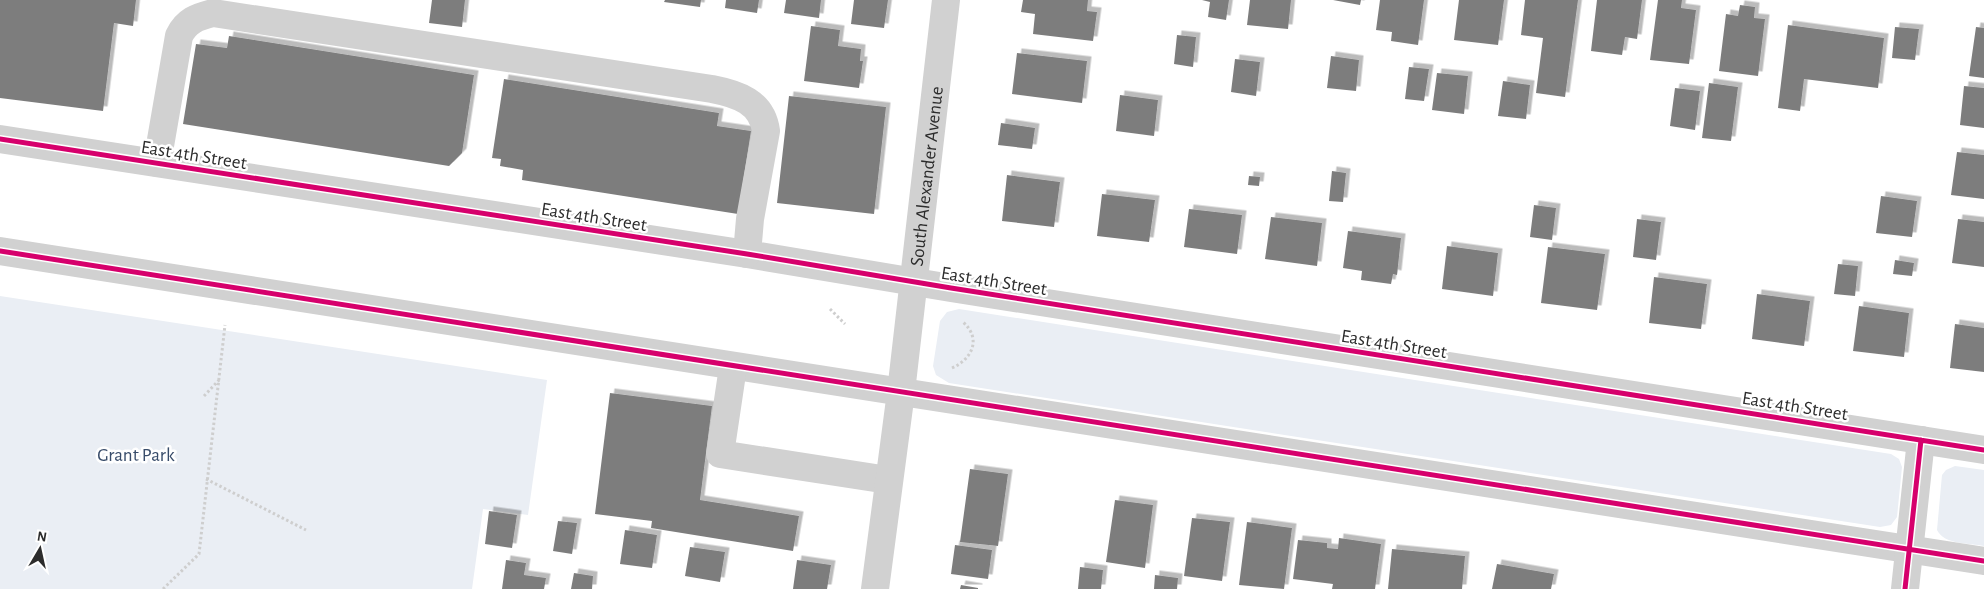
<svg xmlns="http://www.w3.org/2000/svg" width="1984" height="589" viewBox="0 0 1984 589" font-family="'Alegreya Sans',sans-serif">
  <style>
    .green { fill: #eaeef4 }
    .building { fill: #7d7d7d; filter: url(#shadow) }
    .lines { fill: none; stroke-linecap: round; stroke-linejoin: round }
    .path { stroke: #cecece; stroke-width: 3; stroke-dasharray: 2.5 2.5; stroke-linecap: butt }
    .minor { stroke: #d1d1d1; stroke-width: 28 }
    .cycleway-casing { stroke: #fff; stroke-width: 8 }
    .cycleway { stroke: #d6006c; stroke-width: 5 }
    .labels { text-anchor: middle; stroke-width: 5; stroke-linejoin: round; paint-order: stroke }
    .street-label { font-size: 19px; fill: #2c2c2c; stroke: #fff }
    .park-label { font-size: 19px; fill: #384c6a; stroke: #fff }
  </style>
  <defs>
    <filter id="shadow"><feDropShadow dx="4.5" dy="-4.5" stdDeviation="0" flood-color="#0004"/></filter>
  </defs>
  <rect width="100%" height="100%" fill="#fff"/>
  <!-- green -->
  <path class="green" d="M0,296l547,84 -19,135 -45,-6 -11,80h-472z
    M959,309l932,145 8,5 3,8 -5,50 -6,8 -11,2 -931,-144 -13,-8 -3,-9 7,-45 7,-9z
    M1955,466l29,4v76c-14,-3 -40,-1 -47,-16l5,-55 4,-5z"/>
  <!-- building -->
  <path class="building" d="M0,0h136l-3,26 -19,-3 -11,88 -103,-13z
    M432,0h33l-3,27 -33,-4z
    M665,0h36l-1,7 -36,-5z
    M726,0h33l-2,13 -32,-5z
    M786,0h35l-2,18 -35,-5z
    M854,0h34l-4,28 -33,-4z
    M1023,0h65l-1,11 10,1 -4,29 -60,-7 2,-20 -14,-2z
    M1202,0h27l-3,20 -18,-3 2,-15z
    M1250,0h41l-3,29 -41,-4z
    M1333,0h28l-1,5z
    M1380,0h44l-6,45 -27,-4 1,-9 -16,-2z
    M1459,0h45l-6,45 -44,-5z
    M1525,0h53l-13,97 -29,-4 7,-55 -22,-3z
    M1597,0h45l-5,39 -12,-2 -3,18 -31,-4z
    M1658,0h24l-1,8 15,2 -7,54 -39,-4z
    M1740,5l15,2 -1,11 11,1 -7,57 -39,-5 7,-57 12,2z
    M1788,25l96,13 -6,50 -74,-9 -4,32 -22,-3z
    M811,26l29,4 -2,16 23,3 -1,12h3l-4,27 -55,-7z
    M1895,27l24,2 -4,31 -23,-2z
    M1976,27l8,1v50l-15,-2z
    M1177,35l19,2 -3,30 -19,-3z
    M229,36l245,39 -12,78 -13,13 -266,-42 13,-80 31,4z
    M1017,53l70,8 -5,42 -70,-9z
    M1331,56l28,4 -3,31 -29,-3z
    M1235,59l25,3 -4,34 -25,-4z
    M1409,67l20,2 -5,32 -19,-2z
    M1437,73l31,3 -4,38 -32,-4z
    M504,79l215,34 -2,13 34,5 -13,83 -216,-34 1,-10 -23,-4 1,-7 -9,-1z
    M1503,81l27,4 -4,34 -28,-3z
    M1709,83l29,4 -7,54 -29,-3z
    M1964,86l20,2v40l-24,-3z
    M1675,88l25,3 -5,39 -25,-4z
    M1120,95l38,5 -4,36 -38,-5z
    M789,96l97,11 -12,107 -97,-11z
    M1001,123l34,5 -3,21 -34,-4z
    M1957,152l27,3v44l-33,-4z
    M1332,171l14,2 -3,29 -14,-1z
    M1007,175l53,7 -6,45 -52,-6z
    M1249,176l11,1 -1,9 -11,-1z
    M1102,194l53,6 -6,42 -52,-6z
    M1881,196l36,5 -5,36 -36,-4z
    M1534,205l22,3 -4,32 -22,-3z
    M1189,209l53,6 -5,39 -53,-7z
    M1271,217l51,6 -5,43 -52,-7z
    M1637,219l24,3 -5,38 -23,-3z
    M1958,219l26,3v45l-32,-4z
    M1348,231l53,7 -4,37 -4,-1 -2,10 -30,-4 1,-9 -19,-3z
    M1447,246l51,7 -5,43 -51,-7z
    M1548,247l57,7 -8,56 -56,-7z
    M1895,260l19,3 -2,13 -19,-2z
    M1838,264l20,2 -3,30 -21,-2z
    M1654,277l53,7 -6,45 -52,-6z
    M1757,294l53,7 -6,45 -52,-7z
    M1859,306l50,7 -5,44 -51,-6z
    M1955,324l29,4v44l-34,-4z
    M610,393l102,13 -12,94 99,16 -6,35 -142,-23 1,-7 -57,-7z
    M970,469l38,5 -10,72 -38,-4z
    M1115,500l38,5 -8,63 -39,-6z
    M489,511l28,4 -5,33 -27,-4z
    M1192,518l38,4 -8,59 -38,-5z
    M558,521l19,2 -5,31 -19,-3z
    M1247,522l45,6 -8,61 -45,-4z
    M625,530l32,5 -5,33 -32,-4z
    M1339,538l42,6 -6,45h-43l1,-5 -40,-5 5,-39 29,3v5l11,1z
    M955,545l37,5 -4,29 -37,-5z
    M690,547l35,5 -5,30 -35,-6z
    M1392,549l73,7 -3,33h-74z
    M506,560l20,3 -2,12 22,3 -2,11h-42z
    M797,560l34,5 -4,24h-34z
    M1497,564l57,10 -3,15h-59z
    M1080,567l23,3 -2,19h-23z
    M574,573l19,3 -1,13h-21z
    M1155,575l23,3 -1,11h-23z
    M961,585l17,3v1h-18z"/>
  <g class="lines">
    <!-- path -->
    <path class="path" d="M830,309l15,15
      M952,368c20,-9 30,-29 11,-46
      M204,396l15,-16
      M206,479l100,51
      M163,589l36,-35 26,-229"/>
    <!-- minor -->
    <g class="minor">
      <path d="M0,139l747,115 204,34 1033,162"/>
      <path d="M157,163l22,-127c7,-15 18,-19 34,-23l499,76c26,5 50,13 54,42l-16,88 -3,35"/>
      <path d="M0,251l1984,310"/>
      <path d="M733,367l-13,87 168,26"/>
      <path id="s1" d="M875,589l26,-197 45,-392"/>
      <path d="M1905,589l16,-149"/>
    </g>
    <defs>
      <path id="cycleway" d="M0,139l747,115 204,34 1033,162
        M0,251l1984,310
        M1905,589l16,-149"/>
    </defs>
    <!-- cycleway casing -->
    <use href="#cycleway" class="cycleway-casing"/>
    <!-- cycleway -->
    <use href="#cycleway" class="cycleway"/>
  </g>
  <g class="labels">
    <!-- street labels -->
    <g class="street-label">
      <text transform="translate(194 154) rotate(9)" y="7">East 4th Street</text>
      <text dy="7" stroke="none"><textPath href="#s1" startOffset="416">South Alexander Avenue</textPath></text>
      <text transform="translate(594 216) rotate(9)" y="7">East 4th Street</text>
      <text transform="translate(994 280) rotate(9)" y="7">East 4th Street</text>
      <text transform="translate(1394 343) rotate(9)" y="7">East 4th Street</text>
      <text transform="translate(1795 405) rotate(9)" y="7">East 4th Street</text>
    </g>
    <!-- park labels -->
    <g class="park-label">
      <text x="136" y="461">Grant Park</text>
    </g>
  </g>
  <!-- north arrow -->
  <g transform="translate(40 549) rotate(9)" stroke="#ffffff" stroke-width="4" paint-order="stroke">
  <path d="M0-4L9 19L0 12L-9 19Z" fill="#2c2c2c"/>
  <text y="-8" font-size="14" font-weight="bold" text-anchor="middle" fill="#2c2c2c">N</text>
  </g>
</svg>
